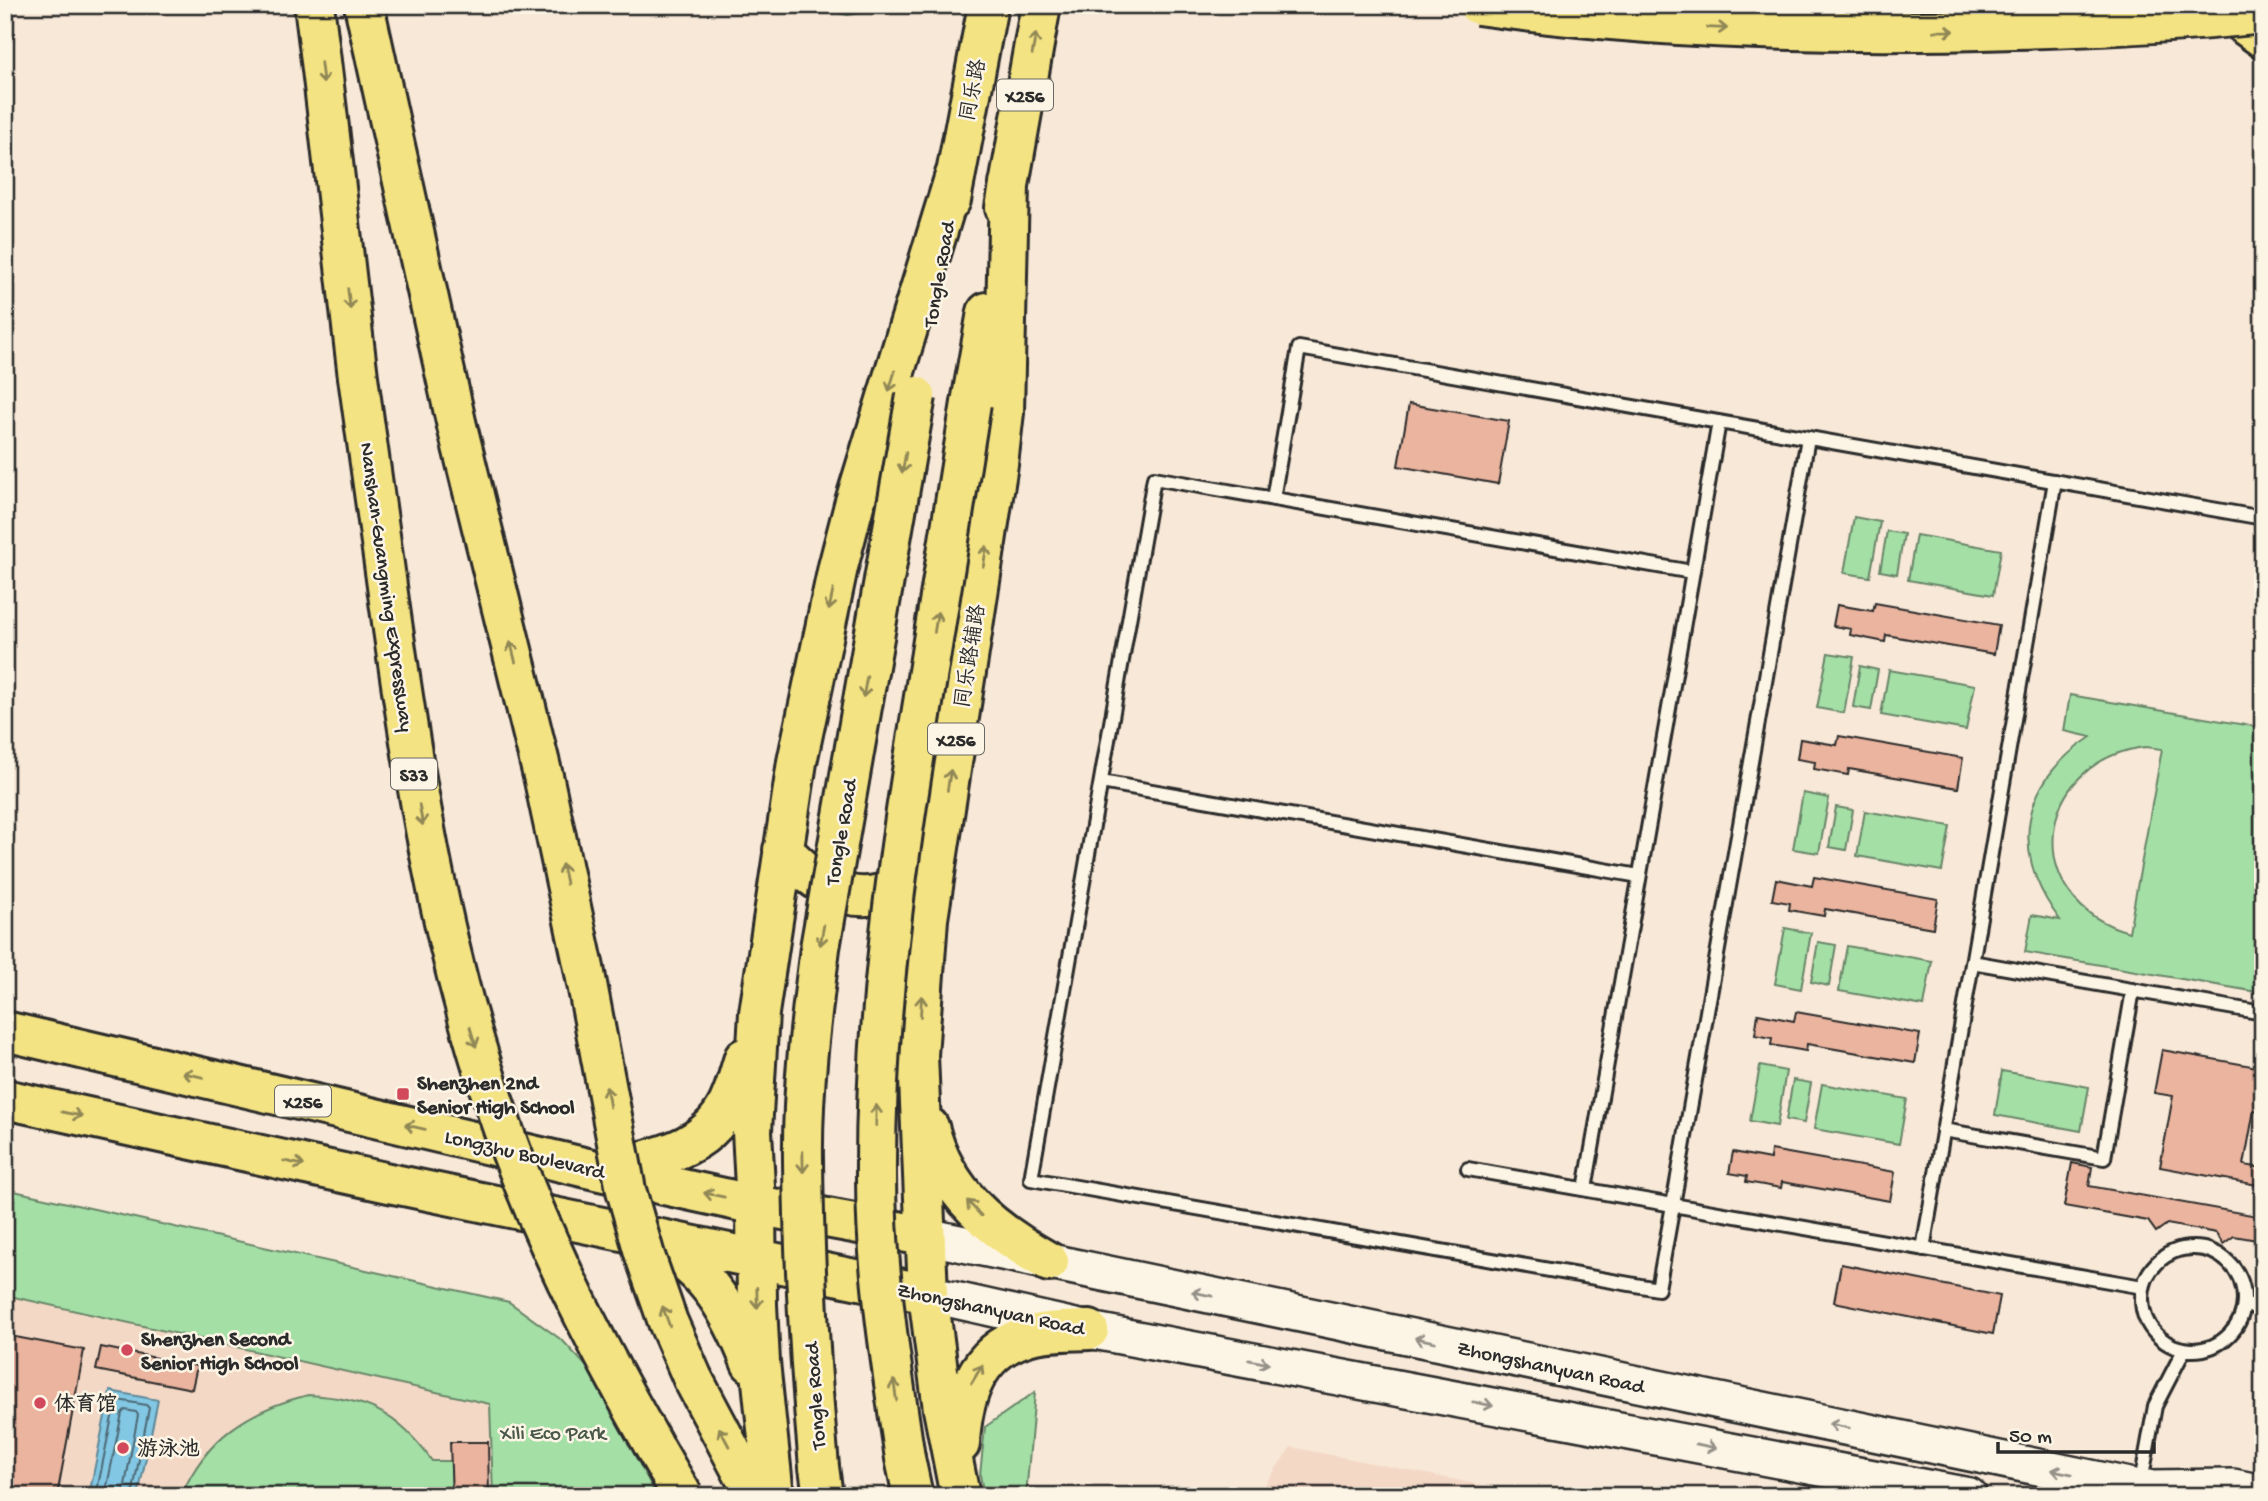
<svg xmlns="http://www.w3.org/2000/svg" width="2268" height="1501" viewBox="0 0 2268 1501" font-family="'Gochi Hand','LXGW WenKai TC',sans-serif">
  <style>
    .built { fill: #f4d8c6 }
    .green { fill: #a4dfa6; stroke: #688568; stroke-width: 2; fill-rule: evenodd }
    .water { fill: #82c7e3; stroke: #5f8999; stroke-width: 2 }
    .lines { fill: none; stroke-linecap: round; stroke-linejoin: round }
    .shore { stroke: #4e6975; stroke-width: 2 }
    .building { fill: #eab49e; stroke: #2b2b2b; stroke-width: 2 }
    .service-casing { stroke: #2b2b2b; stroke-width: 18 }
    .secondary-casing { stroke: #2b2b2b; stroke-width: 40 }
    .primary-casing { stroke: #2b2b2b; stroke-width: 44 }
    .trunk-casing { stroke: #2b2b2b; stroke-width: 44 }
    .motorway-casing { stroke: #2b2b2b; stroke-width: 44 }
    .service { stroke: #fcf5e5; stroke-width: 12 }
    .secondary { stroke: #fcf5e5; stroke-width: 35 }
    .primary { stroke: #f4e382; stroke-width: 38 }
    .trunk { stroke: #f4e382; stroke-width: 38 }
    .motorway { stroke: #f4e382; stroke-width: 38 }
    .primary-bridge-casing { stroke: #2b2b2b; stroke-width: 44; stroke-linecap: butt }
    .trunk-bridge-casing { stroke: #2b2b2b; stroke-width: 44; stroke-linecap: butt }
    .motorway-bridge-casing { stroke: #2b2b2b; stroke-width: 44; stroke-linecap: butt }
    .primary-bridge { stroke: #f4e382; stroke-width: 38 }
    .trunk-bridge { stroke: #f4e382; stroke-width: 38 }
    .motorway-bridge { stroke: #f4e382; stroke-width: 38 }
    .oneway { stroke: #908756 }
    .oneway2 { stroke: #949088 }
    .poi-dot { fill: #d1495b; stroke: #fcf5e5; stroke-width: 2.5 }
    .labels { text-anchor: middle; stroke-width: 5; stroke-linejoin: round; paint-order: stroke }
    .shield { fill: #fcf5e5; stroke: #6a6863; stroke-width: 2 }
    .shield-label { font-size: 19px; font-weight: bold; fill: #2b2b2b }
    .street-label { font-size: 21px; fill: #2b2b2b; stroke: #fcf5e5 }
    .poi-label { font-size: 21px; font-weight: bold; fill: #2b2b2b; stroke: #fcf5e5; text-anchor: start }
    .park-label { font-size: 21px; fill: #49584a; stroke: #fcf5e5 }
  </style>
  <rect width="100%" height="100%" fill="#f8e8d7"/>
  <filter id="ink" filterUnits="userSpaceOnUse"><feTurbulence type="fractalNoise" baseFrequency=".0143" numOctaves="2"/><feDisplacementMap in="SourceGraphic" scale="14" xChannelSelector="R" yChannelSelector="G"/><feConvolveMatrix kernelMatrix="1 2 1 2 8 2 1 2 1" color-interpolation-filters="sRGB"/></filter>
  <g filter="url(#ink)">
    <!-- built -->
    <path class="built" d="M5,1295l485,109 3,92h-488z
      M1291,1447l245,49h-279z"/>
    <!-- green -->
    <path class="green" d="M798,5h108l-58,10z
      M1854,517l26,5 -10,55 -26,-4z
      M1887,531l17,3 -7,40 -17,-3z
      M1916,535l85,15 -8,45 -85,-15z
      M1828,653l26,4 -10,56 -27,-5z
      M1860,666l18,4 -7,40 -18,-3z
      M1889,670l86,15 -9,45 -85,-15z
      M2070,695l193,33v265l-238,-41 7,-37 28,5c-51,-68 -40,-137 31,-183l-27,-6zM2146,747l16,2 -33,183c-109,-29 -97,-172 17,-185z
      M1803,793l26,5 -10,55 -26,-4z
      M1836,807l17,3 -7,40 -17,-3z
      M1865,811l85,15 -8,45 -85,-15z
      M1785,928l26,5 -10,56 -26,-5z
      M1818,942l18,3 -7,41 -18,-4z
      M1847,946l85,15 -8,45 -85,-15z
      M1760,1066l26,5 -9,55 -27,-5z
      M2002,1071l87,16 -8,44 -86,-16z
      M1793,1080l18,3 -7,40 -18,-3z
      M1822,1084l85,15 -8,45 -85,-15z
      M5,1189l504,113 54,39 24,26 70,129h-164l-3,-92 -485,-109z
      M1035,1392l-9,104h-42l-4,-21 5,-48z
      M308,1395c58,3 90,18 124,66h19l1,35h-271c25,-58 67,-86 127,-101z"/>
    <!-- water -->
    <path class="water" d="M110,1391l48,9 -20,96h-49z"/>
    <g class="lines">
      <!-- shore -->
      <path class="shore" d="M96,1496l19,-94 3,-2 28,5 3,3 -17,88
        M105,1496l17,-83 3,-3 11,2 2,3 -15,81"/>
    </g>
    <!-- building -->
    <path class="building" d="M1409,404l100,17 -11,63 -100,-18z
      M1875,603l124,22 -5,29 -108,-19 -1,7 -35,-7 1,-6 -18,-3 4,-21 36,6z
      M1839,736l124,22 -5,30 -109,-19 -1,6 -34,-6 1,-7 -18,-3 3,-20 37,6z
      M1814,877l124,22 -5,29 -108,-19 -1,7 -35,-6 1,-7 -18,-3 4,-21 36,7z
      M1796,1012l124,22 -5,29 -108,-19 -1,7 -35,-6 1,-7 -17,-3 3,-21 36,7z
      M2162,1050l101,18v44l-9,-2 -10,55 19,3v18l-103,-19 13,-71 -19,-3z
      M1771,1150l124,22 -5,29 -108,-19 -1,6 -35,-6 1,-6 -18,-3 4,-21 37,7z
      M2072,1163l20,4 -3,19 174,31v24l-29,-5 -11,8 -7,-11 -49,-9 -11,8 -8,-11 -84,-15z
      M1841,1264l159,32 -7,38 -159,-32z
      M5,1335l79,15 -27,146h-52z
      M101,1347l96,19 -5,23 -96,-19z
      M450,1442h38l1,54h-37z"/>
    <g class="lines">
      <defs>
        <path id="service" d="M1808,438l-135,767 470,82
          M1273,499l26,-151 964,170
          M1101,782l538,94
          M1972,962l291,51
          M1943,1130l161,28 29,-168
          M1468,1169l205,36 -15,84 -627,-110 123,-701 538,94
          M1585,1189l134,-767
          M2142 1299a51 51 0 1 1 102 0a51 51 0 1 1-102 0Z
          M1923,1249l132,-768
          M2244,1305l19,3
          M2140,1488l15,-82 29,-56"/>
        <path id="secondary" d="M925,1236l1252,260
          M928,1294l161,36 880,166
          M2151,1488l82,-1 30,6"/>
        <path id="primary" d="M951,200l37,-195
          M1005,208l36,-203
          M971,403l16,-91
          M783,850c43,45 82,65 138,24
          M5,1031l595,140 156,34 152,28
          M5,1099l384,84 524,108
          M929,1127c17,67 63,103 120,135
          M611,1168c49,-11 102,-20 121,-73 5,-12 8,-25 12,-37
          M659,1246c49,23 73,69 92,117
          M960,1444c2,-46 16,-92 64,-107 20,-7 44,-6 65,-7
          M905,1458l8,38
          M819,1467l4,29
          M774,1496l-14,-134 -3,-57 -1,-100 -4,-74 7,-118 38,-251 41,-195 16,-62 101,-330
          M960,1496l-17,-87 -15,-115 -10,-239 10,-136 70,-455 6,-52 5,-228"/>
        <path id="trunk" d="M693,1379l62,117"/>
        <path id="motorway" d="M2217,5l46,33"/>
      </defs>
      <!-- service casing -->
      <use href="#service" class="service-casing"/>
      <!-- secondary casing -->
      <use href="#secondary" class="secondary-casing"/>
      <!-- primary casing -->
      <use href="#primary" class="primary-casing"/>
      <!-- trunk casing -->
      <use href="#trunk" class="trunk-casing"/>
      <!-- motorway casing -->
      <use href="#motorway" class="motorway-casing"/>
      <!-- service -->
      <use href="#service" class="service"/>
      <!-- secondary -->
      <use href="#secondary" class="secondary"/>
      <!-- primary -->
      <use href="#primary" class="primary"/>
      <!-- trunk -->
      <use href="#trunk" class="trunk"/>
      <!-- motorway -->
      <use href="#motorway" class="motorway"/>
      <defs>
        <path id="primary-bridge" d="M905,1458c-14,-94 -29,-188 -29,-282 -1,-159 21,-316 47,-473 16,-100 32,-200 48,-300
          M819,1467c-9,-101 -15,-205 -16,-307 -1,-71 8,-142 17,-212l96,-552"/>
        <path id="trunk-bridge" d="M1478,5c178,25 356,30 536,24 83,-2 166,-6 249,-15"/>
        <path id="motorway-bridge" d="M314,5c16,124 29,248 44,372 10,74 21,149 31,224 24,170 50,339 105,502 46,138 115,268 189,393
          M364,5l92,417 88,358 40,188 42,222 19,66 23,66 25,57"/>
      </defs>
      <!-- primary-bridge casing -->
      <use href="#primary-bridge" class="primary-bridge-casing"/>
      <!-- trunk-bridge casing -->
      <use href="#trunk-bridge" class="trunk-bridge-casing"/>
      <!-- motorway-bridge casing -->
      <use href="#motorway-bridge" class="motorway-bridge-casing"/>
      <!-- primary-bridge -->
      <use href="#primary-bridge" class="primary-bridge"/>
      <!-- trunk-bridge -->
      <use href="#trunk-bridge" class="trunk-bridge"/>
      <!-- motorway-bridge -->
      <use href="#motorway-bridge" class="motorway-bridge"/>
    </g>
    <!-- one-way arrows -->
    <defs><path id="oneway-shaft" d="M-6 0H5M1.5-3L5.5 0L1.5 3" fill="none" stroke-width="1.6" stroke-linecap="round" stroke-linejoin="round" transform="scale(1.75)"/></defs>
    <g class="oneway">
      <use href="#oneway-shaft" transform="translate(1717 28) rotate(2)"/>
      <use href="#oneway-shaft" transform="translate(1944 31) rotate(-1)"/>
      <use href="#oneway-shaft" transform="translate(1034 44) rotate(-80)"/>
      <use href="#oneway-shaft" transform="translate(322 73) rotate(83)"/>
      <use href="#oneway-shaft" transform="translate(349 299) rotate(83)"/>
      <use href="#oneway-shaft" transform="translate(892 381) rotate(107)"/>
      <use href="#oneway-shaft" transform="translate(904 463) rotate(100)"/>
      <use href="#oneway-shaft" transform="translate(985 556) rotate(-81)"/>
      <use href="#oneway-shaft" transform="translate(831 600) rotate(102)"/>
      <use href="#oneway-shaft" transform="translate(936 622) rotate(-81)"/>
      <use href="#oneway-shaft" transform="translate(513 652) rotate(-104)"/>
      <use href="#oneway-shaft" transform="translate(865 687) rotate(100)"/>
      <use href="#oneway-shaft" transform="translate(949 780) rotate(-81)"/>
      <use href="#oneway-shaft" transform="translate(421 815) rotate(80)"/>
      <use href="#oneway-shaft" transform="translate(564 874) rotate(-102)"/>
      <use href="#oneway-shaft" transform="translate(822 935) rotate(100)"/>
      <use href="#oneway-shaft" transform="translate(921 1006) rotate(-87)"/>
      <use href="#oneway-shaft" transform="translate(473 1037) rotate(73)"/>
      <use href="#oneway-shaft" transform="translate(193 1075) rotate(-167)"/>
      <use href="#oneway-shaft" transform="translate(608 1097) rotate(-100)"/>
      <use href="#oneway-shaft" transform="translate(72 1114) rotate(12)"/>
      <use href="#oneway-shaft" transform="translate(876 1115) rotate(-89)"/>
      <use href="#oneway-shaft" transform="translate(415 1127) rotate(-167)"/>
      <use href="#oneway-shaft" transform="translate(803 1162) rotate(89)"/>
      <use href="#oneway-shaft" transform="translate(294 1163) rotate(12)"/>
      <use href="#oneway-shaft" transform="translate(714 1195) rotate(-168)"/>
      <use href="#oneway-shaft" transform="translate(974 1208) rotate(-133)"/>
      <use href="#oneway-shaft" transform="translate(757 1298) rotate(89)"/>
      <use href="#oneway-shaft" transform="translate(666 1316) rotate(-110)"/>
      <use href="#oneway-shaft" transform="translate(977 1374) rotate(-59)"/>
      <use href="#oneway-shaft" transform="translate(895 1390) rotate(-98)"/>
      <use href="#oneway-shaft" transform="translate(724 1437) rotate(-118)"/>
    </g>
    <g class="oneway2">
      <use href="#oneway-shaft" transform="translate(1202 1294) rotate(-168)"/>
      <use href="#oneway-shaft" transform="translate(1425 1340) rotate(-168)"/>
      <use href="#oneway-shaft" transform="translate(1259 1362) rotate(11)"/>
      <use href="#oneway-shaft" transform="translate(1483 1404) rotate(11)"/>
      <use href="#oneway-shaft" transform="translate(1839 1426) rotate(-168)"/>
      <use href="#oneway-shaft" transform="translate(1706 1446) rotate(11)"/>
      <use href="#oneway-shaft" transform="translate(2062 1472) rotate(-168)"/>
    </g>
  </g>
  <!-- markers -->
  <g class="poi-dot">
    <rect x="396" y="1087" width="14" height="14" rx="3.5"/>
    <circle cx="127" cy="1350" r="7"/>
    <circle cx="40" cy="1403" r="7"/>
    <circle cx="123" cy="1448" r="7"/>
  </g>
  <g class="labels">
    <!-- shield labels -->
    <g class="shield">
      <rect x="997" y="79.5" width="56" height="31" rx="5"/>
      <rect x="928" y="723.5" width="56" height="31" rx="5"/>
      <rect x="391" y="758.5" width="46" height="31" rx="5"/>
      <rect x="275" y="1085.5" width="56" height="31" rx="5"/>
    </g>
    <g class="shield-label">
      <text x="1025" y="102">X256</text>
      <text x="956" y="746">X256</text>
      <text x="414" y="781">S33</text>
      <text x="303" y="1108">X256</text>
    </g>
    <!-- street labels -->
    <g class="street-label">
      <text transform="translate(972 90) rotate(-79)" y="7">同乐路</text>
      <text transform="translate(938 274) rotate(-80)" y="7">Tongle Road</text>
      <text transform="translate(388 587) rotate(82)" y="7">Nanshan-Guangming Expressway</text>
      <text transform="translate(969 656) rotate(-81)" y="7">同乐路辅路</text>
      <text transform="translate(840 832) rotate(-80)" y="7">Tongle Road</text>
      <text transform="translate(525 1153) rotate(13)" y="7">Longzhu Boulevard</text>
      <text transform="translate(991 1308) rotate(12)" y="7">Zhongshanyuan Road</text>
      <text transform="translate(1551 1366) rotate(12)" y="7">Zhongshanyuan Road</text>
      <text transform="translate(814 1396) rotate(-94)" y="7">Tongle Road</text>
    </g>
    <!-- poi labels -->
    <g class="poi-label">
      <text x="417" y="1089">Shenzhen 2nd<tspan x="417" dy="24">Senior High School</tspan></text>
      <text x="141" y="1345">Shenzhen Second<tspan x="141" dy="24">Senior High School</tspan></text>
      <text x="54" y="1410">体育馆</text>
      <text x="137" y="1455">游泳池</text>
    </g>
    <!-- park labels -->
    <g class="park-label">
      <text x="553" y="1439">Xili Eco Park</text>
    </g>
  </g>
  <!-- margin -->
  <rect width="2268" height="1501" fill="none" stroke="#fcf5e5" stroke-width="28"/>
  <rect x="14" y="14" width="2240" height="1473" fill="none" stroke="#2b2b2b" stroke-width="2.5" filter="url(#ink)"/>
  <!-- scale -->
  <path d="M1998 1442v10h156v-10" fill="none" stroke="#2b2b2b" stroke-width="3.5"/>
  <text x="2009" y="1442" font-size="21" fill="#2b2b2b" stroke="#fcf5e5" stroke-width="5" paint-order="stroke">50 m</text>
</svg>
